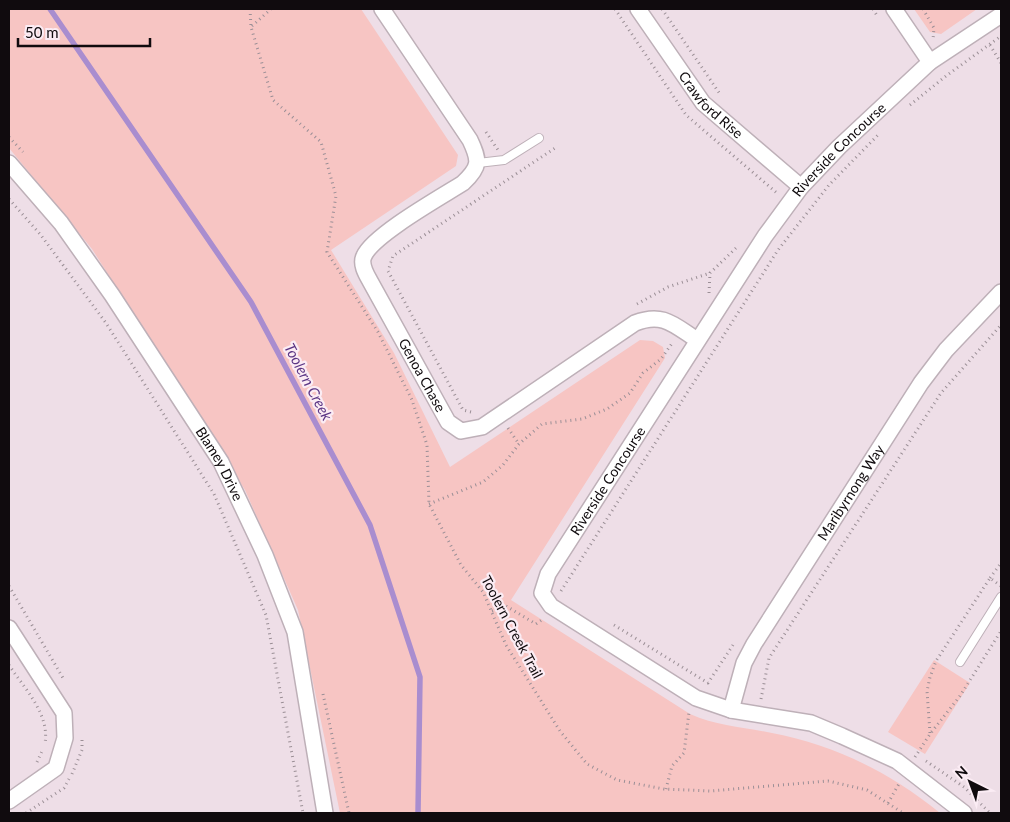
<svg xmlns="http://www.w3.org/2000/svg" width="1010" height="822" viewBox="0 0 1010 822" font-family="Lato,sans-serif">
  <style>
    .green { fill: #f7c5c3 }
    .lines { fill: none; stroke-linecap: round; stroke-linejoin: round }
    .stream { stroke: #a98dcf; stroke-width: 5.5 }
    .lane-casing { stroke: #beb0b8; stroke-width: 10 }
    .street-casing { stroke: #beb0b8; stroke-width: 18 }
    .path { stroke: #9b8f96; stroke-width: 3; stroke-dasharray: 1 4; stroke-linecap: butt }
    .lane { stroke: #fff; stroke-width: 8 }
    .street { stroke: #fff; stroke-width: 15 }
    .labels { text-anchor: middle; stroke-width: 4.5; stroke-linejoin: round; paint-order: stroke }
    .street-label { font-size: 14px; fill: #100b0e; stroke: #fbecf4 }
    .water-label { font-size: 15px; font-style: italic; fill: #5c3685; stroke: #fbecf4 }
  </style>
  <rect width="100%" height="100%" fill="#eedee7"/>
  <!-- green -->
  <path class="green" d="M9,9h352l97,146 -2,11 -125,84 63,103 56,114 190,-127 13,1 10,6 2,11 -154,242 179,114c27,12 53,13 82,19 63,12 119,40 168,80h-600l-42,-203 -53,-120 -153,-241 -83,-101z
    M914,9h63l-36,25 -11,-2z
    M934,660l36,23 -45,71 -37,-22z"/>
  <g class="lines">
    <!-- stream -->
    <path class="stream" d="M50,9l201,293 119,223 50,152 -2,136"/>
    <defs>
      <path id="lane" d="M478,163l26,-3 35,-22
        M960,662l41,-65"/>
      <g id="street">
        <path id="s1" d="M382,9l88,131c10,21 10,27 -7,43 -22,14 -90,52 -99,73 -4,8 2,18 6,25l78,141 13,9 21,-4 153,-104c28,-11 39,2 62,17"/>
        <path id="s2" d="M638,9l65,94 98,84"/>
        <path d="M894,9l36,53"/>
        <path id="s3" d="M9,163l52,60 51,72 109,167 44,93 30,77 30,181"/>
        <path d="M9,628l55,85 1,25 -9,30 -47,33"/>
        <path id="s4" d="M731,710l13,-47 10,-19 167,-261 25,-33 55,-58"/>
        <path id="s5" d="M964,813l-67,-52 -55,-25 -31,-13 -80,-13 -35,-12 -145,-92 -9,-13 6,-19 217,-338 36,-49 38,-40 91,-85 71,-47"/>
      </g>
    </defs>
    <!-- lane casing -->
    <use href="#lane" class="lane-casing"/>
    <!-- street casing -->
    <use href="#street" class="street-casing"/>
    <!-- path -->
    <path class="path" d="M250,9l1,18 22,73 48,42 15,54 -9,56 51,80 34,68 15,45 2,59 32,61 22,27 23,53 54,86 27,33 30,16 47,9 46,2 118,-10 39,9 36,23
      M615,9l71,106 92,79
      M662,9l58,85
      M873,9l5,8
      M923,9l11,19 -1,11
      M252,26l19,-17
      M990,45l11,18
      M910,105l36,-29 55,-40
      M486,132l12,18
      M9,137l14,15
      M9,199l31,35 66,89 108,171 52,121 37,198
      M709,293l1,-20 26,-25
      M637,304l31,-17 42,-14
      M471,412l-8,-2 -75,-139 5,-15 162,-108
      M508,428l11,16
      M429,504l54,-22 20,-17 16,-21 23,-20 40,-5 25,-10 23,-16 13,-20 18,-14 12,-17
      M990,578l11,-15
      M9,586l54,92
      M561,591l217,-341 51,-65 49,-50
      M492,611l14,-5 30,18 7,-5
      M614,625l94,58 25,-38
      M9,665c15,23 41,49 36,78
      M323,694l26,119
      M761,699l8,-41 172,-265 60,-68
      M930,733l-3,-42 3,-14 6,-16 54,-83 11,8
      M915,757l15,-23 30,-38 41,-65
      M926,761l38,26 26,26
      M37,762l6,-13
      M72,774l10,-24v-10
      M666,789l6,-23 12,-13 5,-41
      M888,803l12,-21
      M26,813l38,-25 5,-9"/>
    <!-- lane -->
    <use href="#lane" class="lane"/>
    <!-- street -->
    <use href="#street" class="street"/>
  </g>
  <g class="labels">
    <!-- street labels -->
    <g class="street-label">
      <text dy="5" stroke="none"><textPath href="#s2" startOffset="121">Crawford Rise</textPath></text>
      <text dy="5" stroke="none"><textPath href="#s5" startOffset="1020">Riverside Concourse</textPath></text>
      <text dy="5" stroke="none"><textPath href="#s1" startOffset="465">Genoa Chase</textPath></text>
      <text dy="5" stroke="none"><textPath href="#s3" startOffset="368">Blamey Drive</textPath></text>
      <text dy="5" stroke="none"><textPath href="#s5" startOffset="615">Riverside Concourse</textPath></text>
      <text dy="5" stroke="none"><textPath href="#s4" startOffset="250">Maribyrnong Way</textPath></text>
      <text transform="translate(512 627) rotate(62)" y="5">Toolern Creek Trail</text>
    </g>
    <!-- water labels -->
    <g class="water-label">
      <text transform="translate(308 382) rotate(62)" y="5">Toolern Creek</text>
    </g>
  </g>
  <!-- border -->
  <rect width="1010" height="822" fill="none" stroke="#100b0e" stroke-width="20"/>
  <!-- north arrow -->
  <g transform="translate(970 782) rotate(318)" stroke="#fbecf4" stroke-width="4" paint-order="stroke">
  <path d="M0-4L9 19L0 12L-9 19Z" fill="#100b0e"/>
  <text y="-8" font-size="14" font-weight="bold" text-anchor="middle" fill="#100b0e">N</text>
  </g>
  <!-- scale -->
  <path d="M18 38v8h132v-8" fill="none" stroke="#100b0e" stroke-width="2.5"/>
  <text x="25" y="38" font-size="15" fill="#100b0e" stroke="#fbecf4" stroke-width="4" paint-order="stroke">50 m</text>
</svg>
